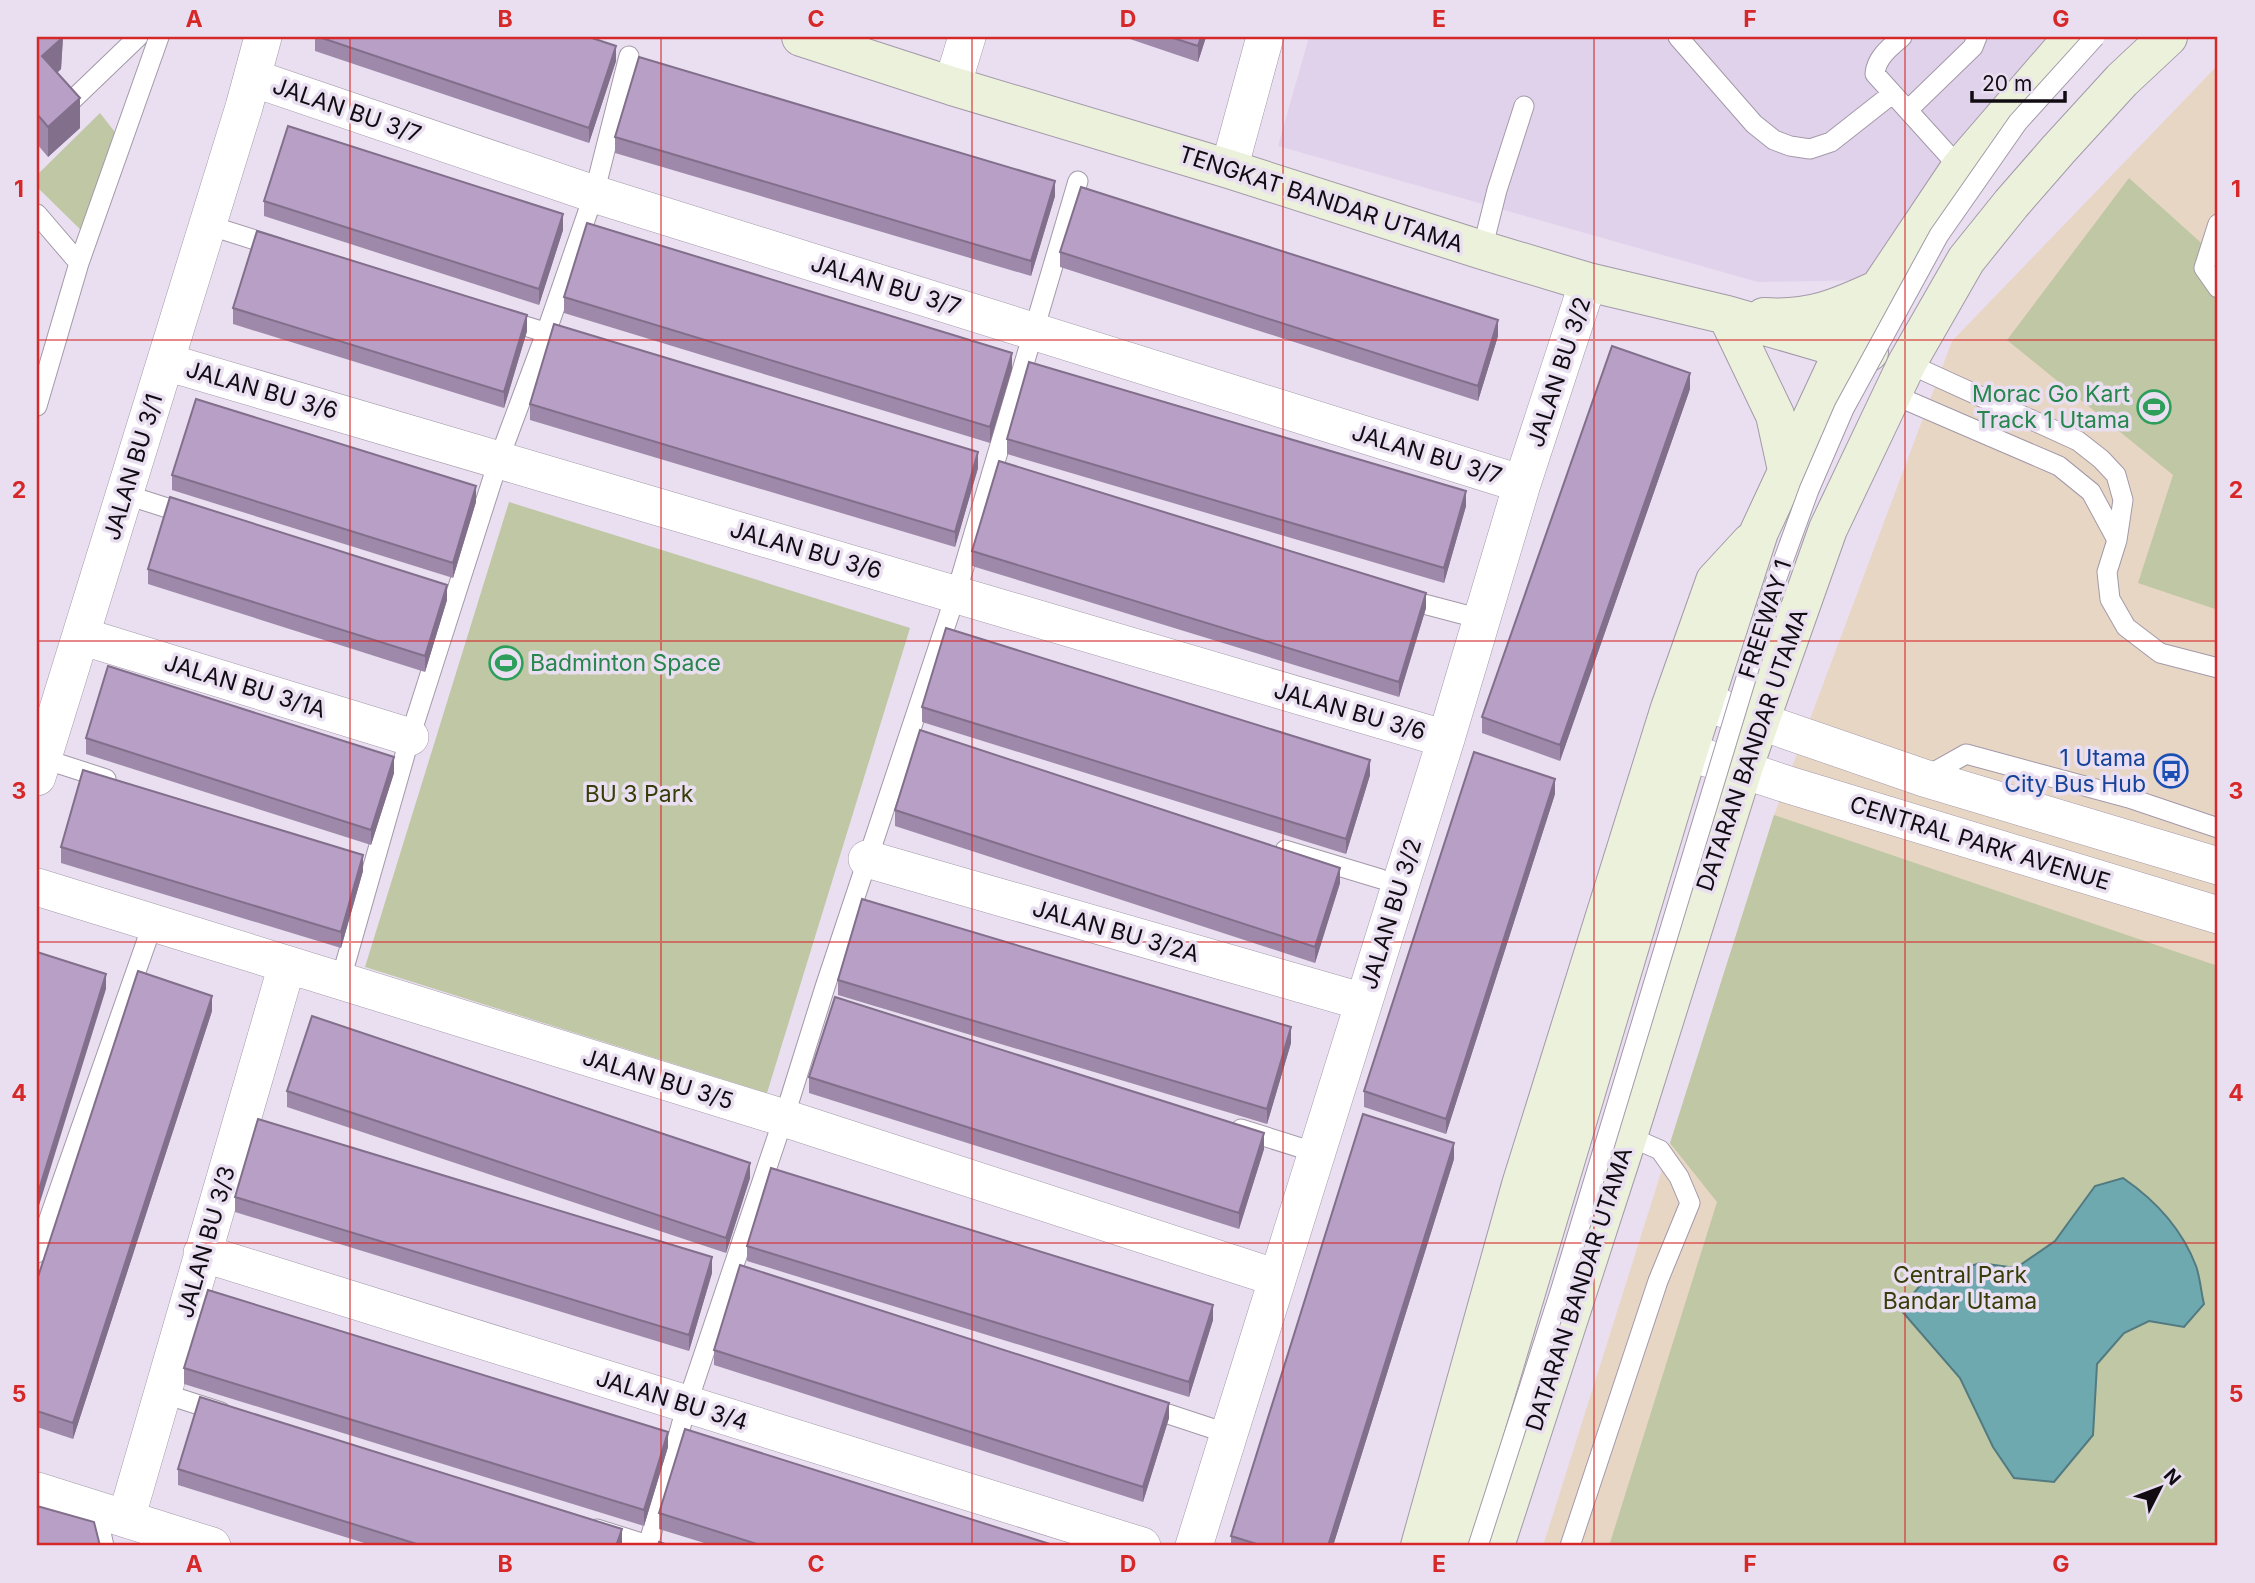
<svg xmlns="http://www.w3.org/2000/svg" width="2255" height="1583" viewBox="0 0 2255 1583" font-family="Inter,sans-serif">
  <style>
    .commercial { fill: #e8d6c5 }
    .built { fill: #e1d2eb }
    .green { fill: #bfc7a4 }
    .water { fill: #6fa9b0; stroke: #527a81; stroke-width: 2 }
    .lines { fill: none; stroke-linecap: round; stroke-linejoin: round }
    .lane-casing { stroke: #a399a9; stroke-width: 21 }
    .street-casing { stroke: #a399a9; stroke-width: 38 }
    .secondary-casing { stroke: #a399a9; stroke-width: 40 }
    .lane { stroke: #fff; stroke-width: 19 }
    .street { stroke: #fff; stroke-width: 37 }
    .secondary { stroke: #ebf1db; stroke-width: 38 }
    .lane-bridge-casing { stroke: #a399a9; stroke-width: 21; stroke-linecap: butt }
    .lane-bridge { stroke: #fff; stroke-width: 19 }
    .wall { fill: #9e89aa }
    .shaded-wall { fill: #816f8b }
    .building { fill: #b89fc6; stroke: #816f8b; stroke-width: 2 }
    .grid { fill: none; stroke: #d62828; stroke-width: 2; stroke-opacity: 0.55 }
    .labels { text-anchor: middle; stroke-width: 7; stroke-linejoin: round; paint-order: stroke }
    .street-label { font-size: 23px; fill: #100c12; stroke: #e9dff0 }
    .leisure-label { font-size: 23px; fill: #27864d; stroke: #e9dff0; text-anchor: end }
    .transit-label { font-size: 23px; fill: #164399; stroke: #e9dff0; text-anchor: end }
    .park-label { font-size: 23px; fill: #363d08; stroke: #e9dff0 }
    .neatline { fill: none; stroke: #d62828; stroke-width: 2.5 }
    .grid-label { font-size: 23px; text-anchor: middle; font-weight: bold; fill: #d62828 }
  </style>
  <rect width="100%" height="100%" fill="#e9dff0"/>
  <!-- commercial -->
  <path class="commercial" d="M2218,65v1481h-675l231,-731 178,-474z"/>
  <!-- built -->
  <path class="built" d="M1309,37h739l-175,243 -115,2 -480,-136z"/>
  <!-- green -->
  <path class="green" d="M100,113l25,32 -38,91 -50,-49v-12z
    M2129,178l89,80v352l-80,-27 35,-108 -166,-135z
    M509,502l401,126 -143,465 -402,-126z
    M1774,815l444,151v580h-609l108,-344 -47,-59z"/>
  <!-- water -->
  <path class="water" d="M2123,1178c32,22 59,51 73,88 4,11 5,26 8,38l-20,23 -35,-6 -25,12 -27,31 -4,71 -39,47 -40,-4 -21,-31 -33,-69 -60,-69 24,-28 56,-18 36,5 39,-27 40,-55z"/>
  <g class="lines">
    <defs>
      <path id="lane" d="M1678,37l76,87 20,16 16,6 20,3 21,-7 61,-48
        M1902,37c-12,10 -26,21 -27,37l85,94
        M63,109l75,-72
        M1908,110l65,-63 4,-10
        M37,214l42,49
        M2218,224l-14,44 14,20
        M208,225l72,23
        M1482,250l15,-60 27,-84
        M502,319l72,22
        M1907,363l171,78 23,18 15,16 7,25 -6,40 -10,32 3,27 16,28 34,26 58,15
        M1892,394l167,72 32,26 26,48
        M37,406l42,-143 80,-226
        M124,494l65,21
        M1401,598l80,21
        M38,757l68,22
        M1925,777l41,-23 163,44 89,30
        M1285,850l96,29
        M340,982l70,-245 89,-278 47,-126 48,-139 35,-138
        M1241,1129l76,24
        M37,1253l116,-330
        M162,1393l59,19
        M1147,1407l82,27
        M96,1510l8,36
        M597,1529l54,17
        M648,1546l39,-142 102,-302 36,-115 131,-393 122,-413
        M1570,1546l88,-265 32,-78 -11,-26 -19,-27 -32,-14"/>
      <path id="street" d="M253,78l341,116 928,290
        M952,86l15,-49
        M1229,169l36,-132
        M166,362l1280,377
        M81,636l329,101
        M1704,702l220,76 294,88
        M1688,752l101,33 429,130
        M37,777l207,-670 19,-70
        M867,859l497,143
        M37,887l747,231 493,160
        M202,1253l940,293
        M37,1491l175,55
        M126,1519l161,-554
        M1194,1546l252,-807 76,-255 66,-202"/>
      <path id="secondary" d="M801,37l151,49 277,83 253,81 106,32 139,33 117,34 25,3
        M1727,315l48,100 12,55
        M1764,317c46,3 74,-9 115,-28
        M1420,1546l101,-361 149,-477 45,-127 36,-39
        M1450,1546l238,-794 71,-220 85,-183 35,-60 81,-121 113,-131
        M1495,1546l133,-410 115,-367 85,-240 79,-166 59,-103 45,-56 47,-54 64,-70 46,-43"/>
    </defs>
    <!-- lane casing -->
    <use href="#lane" class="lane-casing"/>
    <!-- street casing -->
    <use href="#street" class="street-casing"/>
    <!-- secondary casing -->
    <use href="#secondary" class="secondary-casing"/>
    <!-- lane -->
    <use href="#lane" class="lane"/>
    <!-- street -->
    <use href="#street" class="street"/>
    <!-- secondary -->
    <use href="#secondary" class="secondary"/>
    <defs>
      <path id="lane-bridge" d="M1478,1546l82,-254 214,-706 35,-96 35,-81 95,-174 79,-113 77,-85"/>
    </defs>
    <!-- lane-bridge casing -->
    <use href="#lane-bridge" class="lane-bridge-casing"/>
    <!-- lane-bridge -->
    <use href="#lane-bridge" class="lane-bridge"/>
  </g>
  <!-- wall -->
  <path class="wall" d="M37,37h26l-2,32 -4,4 23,55 -32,29 -11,-13z
    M315,37h274l27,24 -27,82 -274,-92z
    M1124,37h82l-8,25z
    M615,137l440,59 -24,80 -416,-123z
    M264,201l299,29 -24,75 -275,-89z
    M1060,252l438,84 -20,65 -418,-134z
    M564,297l448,72 -22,74 -426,-130z
    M233,308l294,23 -23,77 -271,-84z
    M1690,389l-130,372 -78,-28v-16z
    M530,404l448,64 -23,79 -425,-127z
    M1007,439l459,67 -22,77 -437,-129z
    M172,475l304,27 -23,76 -281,-88z
    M972,551l454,57 -27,89 -427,-131z
    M148,569l299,31 -22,72 -277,-88z
    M922,707l448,68 -24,79 -424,-132z
    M86,738l308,35 -23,72 -285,-91z
    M1555,794l-109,340 -82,-27v-16z
    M895,810l445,73 -25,80 -420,-137z
    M61,847l302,24 -22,77 -280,-85z
    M838,980l453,63 -24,81 -429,-129z
    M212,1011l-139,428 -36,-12v-147z
    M809,1077l455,72 -25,80 -430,-136z
    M287,1091l463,87 -24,75 -439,-146z
    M1454,1159l-121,387h-102v-10z
    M235,1197l477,76 -23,78 -454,-139z
    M747,1246l466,74 -24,77 -442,-136z
    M714,1350l455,68 -26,84 -429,-137z
    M184,1368l484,79 -24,79 -460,-142z
    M178,1469l444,75 -1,2h-247l-196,-61z
    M659,1513l397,33h-342l-55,-17z"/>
  <!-- shaded-wall -->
  <path class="shaded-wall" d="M61,37h2l-2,32 -19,18v-31z
    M1201,37h5l-8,25v-16z
    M616,46v15l-27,82v-15z
    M80,98v30l-32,29v-30z
    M1055,181v15l-24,80v-15z
    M563,214v16l-24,75v-16z
    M527,315v16l-23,77v-16z
    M1498,320v16l-20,65v-15z
    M1012,353v16l-22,74v-16z
    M1690,373v16l-130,372v-16z
    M978,452v16l-23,79v-15z
    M476,486v16l-23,76v-15z
    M1466,491v15l-22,77v-15z
    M447,585v15l-22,72v-16z
    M1426,593v15l-27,89v-15z
    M394,757v16l-23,72v-15z
    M1370,760v15l-24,79v-15z
    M1555,779v15l-109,340v-15z
    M363,855v16l-22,77v-16z
    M1340,868v15l-25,80v-16z
    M106,974v15l-69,223v-16z
    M212,996v15l-139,428v-16z
    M1291,1027v16l-24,81v-15z
    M1264,1133v16l-25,80v-16z
    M1454,1143v16l-121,387h-5z
    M750,1163v15l-24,75v-15z
    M712,1257v16l-23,78v-16z
    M1213,1305v15l-24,77v-15z
    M1169,1403v15l-26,84v-15z
    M668,1432v15l-24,79v-16z
    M622,1529v15l-1,2h-5z"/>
  <!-- building -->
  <path class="building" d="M37,37h24v2l-19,17 38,42 -32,29 -11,-13z
    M319,37h270l27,9 -27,82z
    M1170,37h31l-3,9z
    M639,57l416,124 -24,80 -416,-124z
    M288,126l275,88 -24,75 -275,-88z
    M1081,187l417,133 -20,66 -418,-134z
    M587,223l425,130 -22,74 -426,-130z
    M257,231l270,84 -23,77 -271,-84z
    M554,324l424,128 -23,80 -425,-128z
    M1612,346l78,27 -130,372 -78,-28z
    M1029,362l437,129 -22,77 -437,-129z
    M196,399l280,87 -23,77 -281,-88z
    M999,461l427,132 -27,89 -427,-131z
    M170,497l277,88 -22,71 -277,-87z
    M946,628l424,132 -24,79 -424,-132z
    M108,666l286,91 -23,73 -285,-92z
    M920,730l420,138 -25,79 -420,-137z
    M1474,752l81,27 -109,340 -82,-28z
    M83,770l280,85 -22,77 -280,-85z
    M862,899l429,128 -24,82 -429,-129z
    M37,952l69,22 -69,222z
    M138,971l74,25 -139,427 -36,-12v-131z
    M835,997l429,136 -25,80 -430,-136z
    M312,1016l438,147 -24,75 -439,-147z
    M1363,1114l91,29 -126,403h-65l-32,-10z
    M258,1119l454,138 -23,78 -454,-138z
    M771,1168l442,137 -24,77 -442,-136z
    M740,1265l429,138 -26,84 -429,-137z
    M208,1290l460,142 -24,78 -460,-142z
    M200,1397l422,132 -6,17h-193l-245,-77z
    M685,1429l371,117h-293l-104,-33z
    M37,1506l57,16 6,24h-63z
    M659,1542l12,4h-13z"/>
  <!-- grid -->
  <path class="grid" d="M350,37v1509M661,37v1509M972,37v1509M1283,37v1509M1594,37v1509M1905,37v1509M37,340h2181M37,641h2181M37,942h2181M37,1243h2181"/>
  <!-- icons -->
  <defs>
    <symbol id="stadium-ring" viewBox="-11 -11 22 22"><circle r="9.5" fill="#e9dff0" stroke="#2e9e5b" stroke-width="1.5"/><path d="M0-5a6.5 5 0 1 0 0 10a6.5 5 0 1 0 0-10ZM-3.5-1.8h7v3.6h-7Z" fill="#2e9e5b"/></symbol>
    <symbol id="bus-ring" viewBox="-11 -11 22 22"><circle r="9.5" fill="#e9dff0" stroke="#1a4fb4" stroke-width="1.5"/><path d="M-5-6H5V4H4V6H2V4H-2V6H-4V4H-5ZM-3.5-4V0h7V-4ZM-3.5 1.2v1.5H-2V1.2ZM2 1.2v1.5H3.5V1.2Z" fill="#1a4fb4"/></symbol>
  </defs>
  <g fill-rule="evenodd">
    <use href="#stadium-ring" x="2135" y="388" width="38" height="38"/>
    <use href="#stadium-ring" x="487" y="644" width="38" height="38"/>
    <use href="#bus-ring" x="2152" y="752" width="38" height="38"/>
  </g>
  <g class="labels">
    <!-- street labels -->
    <g class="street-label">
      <text transform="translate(347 110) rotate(19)" y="8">JALAN BU 3/7</text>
      <text transform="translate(1321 199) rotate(18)" y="8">TENGKAT BANDAR UTAMA</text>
      <text transform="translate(886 285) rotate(17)" y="8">JALAN BU 3/7</text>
      <text transform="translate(1559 372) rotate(-72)" y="8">JALAN BU 3/2</text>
      <text transform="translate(262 390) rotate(16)" y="8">JALAN BU 3/6</text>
      <text transform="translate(1427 454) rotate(17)" y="8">JALAN BU 3/7</text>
      <text transform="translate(133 467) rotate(-73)" y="8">JALAN BU 3/1</text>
      <text transform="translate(806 550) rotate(16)" y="8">JALAN BU 3/6</text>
      <text transform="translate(1765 619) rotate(-72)" y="8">FREEWAY 1</text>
      <text transform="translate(245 686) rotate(17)" y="8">JALAN BU 3/1A</text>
      <text transform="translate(1350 711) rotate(16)" y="8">JALAN BU 3/6</text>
      <text transform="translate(1752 750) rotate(-71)" y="8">DATARAN BANDAR UTAMA</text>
      <text transform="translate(1980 843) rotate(17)" y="8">CENTRAL PARK AVENUE</text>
      <text transform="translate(1391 914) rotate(-73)" y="8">JALAN BU 3/2</text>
      <text transform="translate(1116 931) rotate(16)" y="8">JALAN BU 3/2A</text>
      <text transform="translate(658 1079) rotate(17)" y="8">JALAN BU 3/5</text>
      <text transform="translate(206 1242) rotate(-74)" y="8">JALAN BU 3/3</text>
      <text transform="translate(1579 1289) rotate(-72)" y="8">DATARAN BANDAR UTAMA</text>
      <text transform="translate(672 1400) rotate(17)" y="8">JALAN BU 3/4</text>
    </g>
    <!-- leisure labels -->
    <g class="leisure-label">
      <text x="2130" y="402">Morac Go Kart<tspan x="2130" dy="26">Track 1 Utama</tspan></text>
      <text x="530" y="671" text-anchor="start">Badminton Space</text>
    </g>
    <!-- transit labels -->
    <g class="transit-label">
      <text x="2146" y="766">1 Utama<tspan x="2146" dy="26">City Bus Hub</tspan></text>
    </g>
    <!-- park labels -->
    <g class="park-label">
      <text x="639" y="802">BU 3 Park</text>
      <text x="1960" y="1283">Central Park<tspan x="1960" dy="26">Bandar Utama</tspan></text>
    </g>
  </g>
  <!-- border -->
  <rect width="2255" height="1583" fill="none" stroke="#e9dff0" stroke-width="77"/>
  <!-- north arrow -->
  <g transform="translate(2160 1488) rotate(48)" stroke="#e9dff0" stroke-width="5" paint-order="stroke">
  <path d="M0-5L12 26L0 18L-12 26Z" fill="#100c12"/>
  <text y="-10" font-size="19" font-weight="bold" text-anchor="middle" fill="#100c12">N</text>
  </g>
  <!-- scale -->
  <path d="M1972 91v10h93v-10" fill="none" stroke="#100c12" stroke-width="3.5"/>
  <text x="1982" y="91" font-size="21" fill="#100c12" stroke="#e9dff0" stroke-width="5" paint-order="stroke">20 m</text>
  <rect x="38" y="38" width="2178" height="1506" class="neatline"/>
  <g class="grid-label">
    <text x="194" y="27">A</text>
    <text x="505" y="27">B</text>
    <text x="816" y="27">C</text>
    <text x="1128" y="27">D</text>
    <text x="1439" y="27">E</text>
    <text x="1750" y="27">F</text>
    <text x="2061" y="27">G</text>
    <text x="19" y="197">1</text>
    <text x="2236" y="197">1</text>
    <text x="19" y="498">2</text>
    <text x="2236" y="498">2</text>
    <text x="19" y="799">3</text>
    <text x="2236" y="799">3</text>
    <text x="19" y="1101">4</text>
    <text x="2236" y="1101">4</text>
    <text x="19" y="1402">5</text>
    <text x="2236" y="1402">5</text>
    <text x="194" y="1572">A</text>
    <text x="505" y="1572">B</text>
    <text x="816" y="1572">C</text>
    <text x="1128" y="1572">D</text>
    <text x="1439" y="1572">E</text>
    <text x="1750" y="1572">F</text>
    <text x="2061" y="1572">G</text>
  </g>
</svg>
